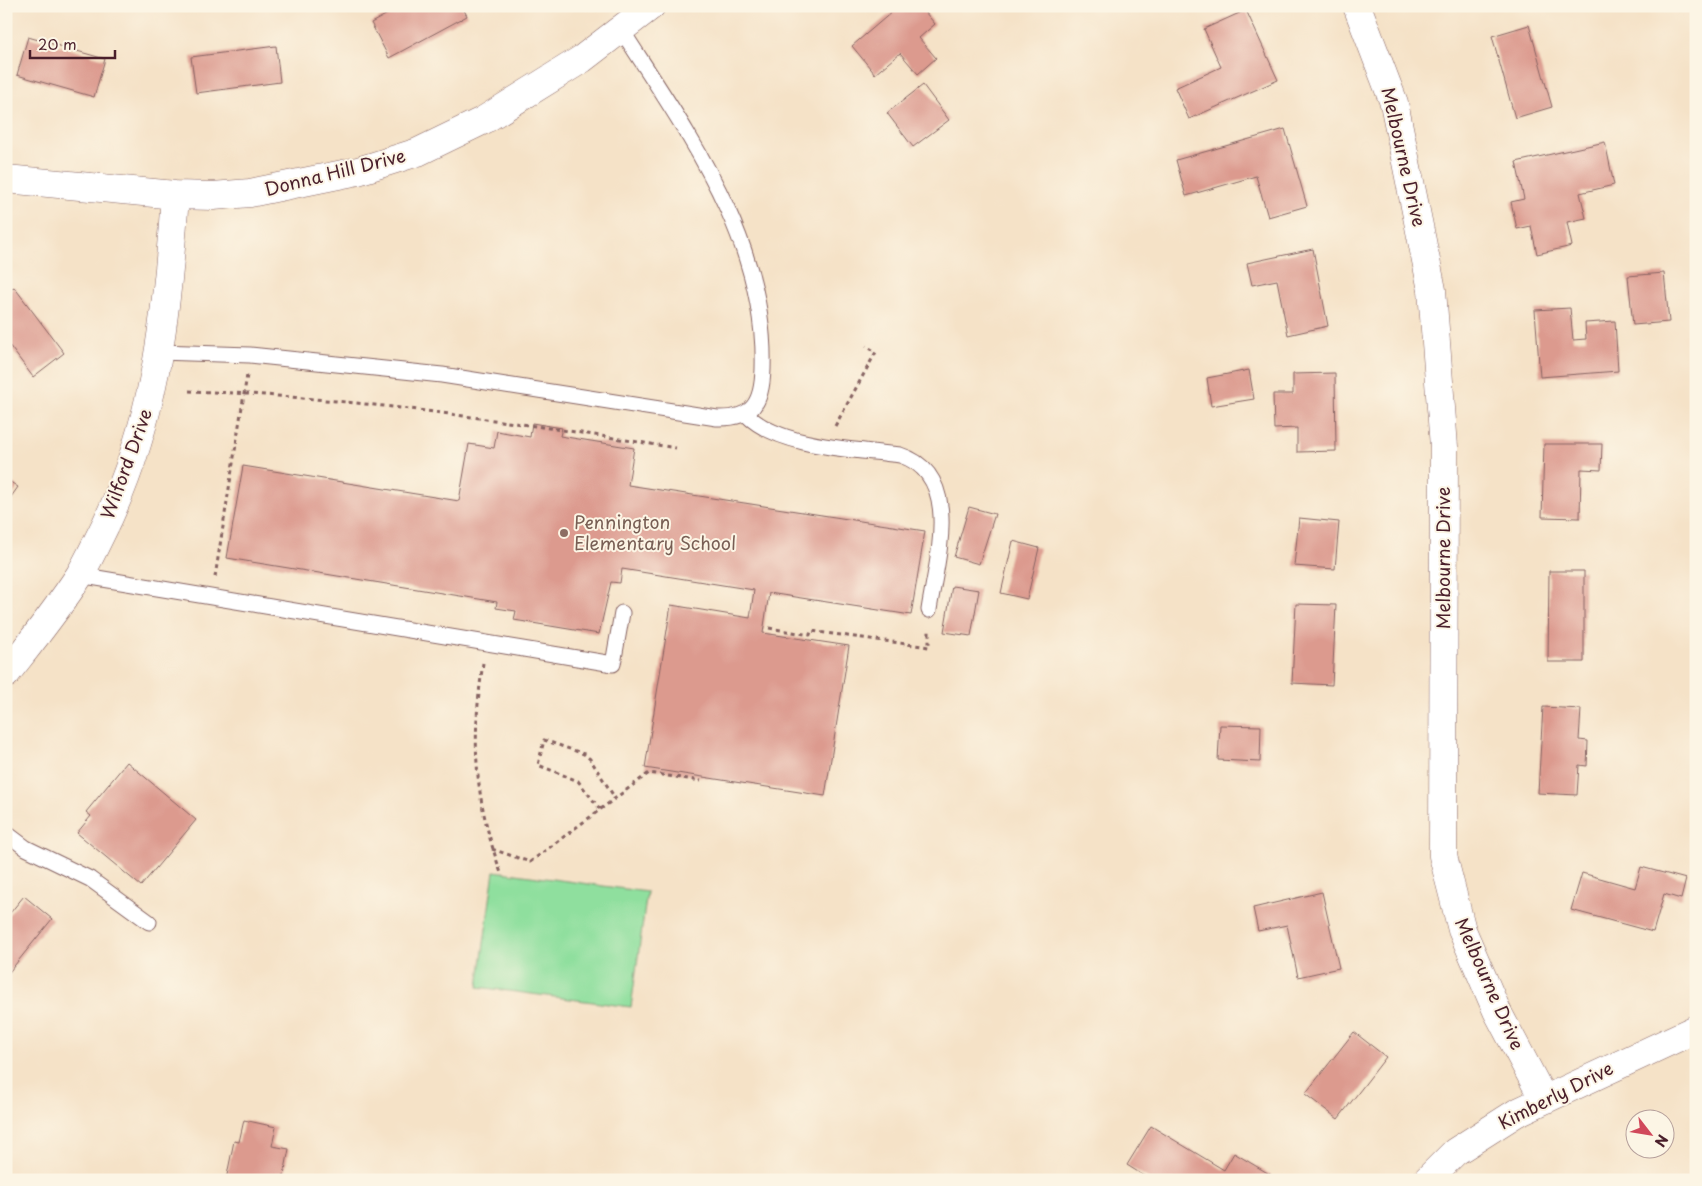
<svg xmlns="http://www.w3.org/2000/svg" width="1702" height="1186" viewBox="0 0 1702 1186" font-family="'Playpen Sans',sans-serif">
  <style>
    .green { fill: #8fdf9e; stroke: #6c7f64 }
    .building { fill: #dc9a8e }
    .lines { fill: none; stroke-linecap: round; stroke-linejoin: round }
    .lane-casing { stroke: #866362; stroke-width: 17 }
    .street-casing { stroke: #866362; stroke-width: 29 }
    .path { stroke: #866362; stroke-width: 3; stroke-dasharray: 4 4; stroke-linecap: butt }
    .lane { stroke: #fff; stroke-width: 15 }
    .street { stroke: #fff; stroke-width: 28 }
    .education-dot { fill: #8d6e63; stroke: #fcf5e5; stroke-width: 2 }
    .labels { text-anchor: middle; stroke-width: 4; stroke-linejoin: round; paint-order: stroke }
    .street-label { font-size: 18px; fill: #4a1f2b; stroke: #fcf5e5 }
    .education-label { font-size: 18px; fill: #785e54; stroke: #fcf5e5; text-anchor: start }
  </style>
  <rect width="100%" height="100%" fill="#fcf5e5"/>
  <filter id="ink" filterUnits="userSpaceOnUse"><feTurbulence type="fractalNoise" baseFrequency=".02" numOctaves="2"/><feDisplacementMap in="SourceGraphic" scale="10" xChannelSelector="R" yChannelSelector="G"/><feConvolveMatrix kernelMatrix="1 2 1 2 8 2 1 2 1" color-interpolation-filters="sRGB"/></filter>
  <filter id="wash" filterUnits="userSpaceOnUse"><feTurbulence type="fractalNoise" baseFrequency=".0096" numOctaves="4" result="noise"/><feDisplacementMap in="SourceGraphic" scale="20" xChannelSelector="R" yChannelSelector="G"/><feGaussianBlur stdDeviation="1.12" result="paint"/><feColorMatrix in="noise" values="0 0 0 0 0 0 0 0 0 0 0 0 0 0 0 0 0 1.4 0 .05"/><feComposite in="paint" operator="in"/></filter>
  <g filter="url(#wash)">
    <rect width="100%" height="100%" fill="#f5e2c7"/>
    <!-- green -->
    <path class="green" d="M494,871l153,21 -16,115 -153,-20z"/>
    <g id="blocks">
      <!-- building -->
      <path class="building" d="M402,6h60l5,10 -78,42 -18,-35z
        M899,6h21l15,18 -16,14 17,20 -18,16 -18,-21 -25,21 -23,-28z
        M1246,10l32,70 -89,39 -14,-31 46,-21 -17,-38z
        M1529,25l23,82 -37,11 -23,-82z
        M28,37l77,22 -11,38 -77,-22z
        M276,46l4,36 -84,11 -5,-36z
        M923,85l26,35 -36,27 -26,-34z
        M1285,129l22,77 -39,11 -12,-41 -70,20 -10,-36z
        M1605,142l9,43 -34,8 6,25 -19,4 5,24 -35,8 -6,-28 -14,3 -6,-27 13,-3 -8,-37z
        M1313,249l15,77 -40,9 -11,-55 -25,5 -5,-22z
        M1664,273l5,49 -36,3 -5,-49z
        M14,287l50,66 -31,24 -27,-36v-48z
        M1570,308l3,32 13,-1 -1,-16 30,-2 3,50 -78,6 -5,-67z
        M1249,370l5,29 -43,7 -4,-28z
        M1335,373l1,78 -39,1v-24l-23,1 -1,-35h20v-20z
        M532,423l30,5 -2,8 74,12 -6,37 297,46 -14,84 -142,-22 -6,40 86,13 -24,150 -180,-28 26,-163 79,13 4,-28 -132,-21 -2,14 -9,-1 -12,52 -85,-14 2,-9 -20,-3 1,-6 -270,-44 16,-92 216,35 10,-57 25,4 3,-17 33,6z
        M1544,444h58l-1,26 -20,-1 -1,49 -38,-1z
        M6,479l12,8 -12,17z
        M969,507l26,7 -16,50 -25,-7z
        M1299,518l40,4 -4,47 -41,-3z
        M1013,541l26,7 -12,51 -26,-6z
        M1549,571h35v91h-36z
        M952,586l27,4 -8,46 -27,-4z
        M1296,604l40,1 -4,80 -40,-2z
        M1543,707l38,2 -2,31 9,1 -1,25 -8,-1 -2,30 -39,-2z
        M1220,725l41,1 -1,36 -42,-2z
        M127,762l69,58 -55,66 -64,-53 14,-17 -5,-4z
        M1641,867l45,12 -5,20 -17,-5 -11,38 -82,-22 11,-37 53,15z
        M1322,892l17,76 -41,9 -11,-52 -29,6 -5,-23z
        M24,896l28,23 -46,57v-58z
        M1354,1032l32,25 -48,62 -33,-25z
        M244,1120l32,7 -4,19 17,3 -6,31h-57l8,-39 5,1z
        M1151,1126l73,44 10,-17 37,22 -3,5h-117l-24,-15z"/>
    </g>
  </g>
  <g filter="url(#ink)">
    <use href="#blocks" fill-opacity="0" stroke="#866362" stroke-width="1"/>
    <g class="lines">
      <defs>
        <path id="lane" d="M159,352l91,3 192,20 275,43c36,1 45,-15 46,-49 4,-129 -76,-236 -142,-340
          M746,414c33,34 108,35 154,41 64,20 36,107 29,155
          M79,575l534,89 9,-51
          M6,833l20,15 64,31 59,43"/>
        <path id="street" d="M1357,6l37,97 38,187 12,157 -1,409 19,74 35,81 47,89
          M6,179l169,16 38,1 37,-3 108,-22 60,-19 66,-32 98,-61 69,-53
          M6,674c25,-32 51,-64 73,-98 7,-11 13,-24 19,-36 57,-110 69,-223 77,-345
          M1427,1180l28,-28 61,-39 180,-84"/>
      </defs>
      <!-- lane casing -->
      <use href="#lane" class="lane-casing"/>
      <!-- street casing -->
      <use href="#street" class="street-casing"/>
      <!-- path -->
      <path class="path" d="M189,391c164,6 326,31 487,57
        M835,426l41,-74 -10,-6
        M215,577l32,-202
        M769,628l41,7 1,-4 118,16v-16
        M483,663c-12,79 -9,134 18,210
        M600,809l-22,-28 -40,-16 6,-25 40,14 6,5 25,39
        M492,849l38,13 119,-89 52,8"/>
      <!-- lane -->
      <use href="#lane" class="lane"/>
      <!-- street -->
      <use href="#street" class="street"/>
    </g>
  </g>
  <!-- markers -->
  <circle class="education-dot" cx="564" cy="533" r="5"/>
  <g class="labels">
    <!-- street labels -->
    <g class="street-label">
      <text transform="translate(1403 157) rotate(77)" y="6">Melbourne Drive</text>
      <text transform="translate(335 173) rotate(-14)" y="6">Donna Hill Drive</text>
      <text transform="translate(127 464) rotate(-70)" y="6">Wilford Drive</text>
      <text transform="translate(1444 558) rotate(-90)" y="6">Melbourne Drive</text>
      <text transform="translate(1489 984) rotate(66)" y="6">Melbourne Drive</text>
      <text transform="translate(1556 1096) rotate(-27)" y="6">Kimberly Drive</text>
    </g>
    <!-- education labels -->
    <g class="education-label">
      <text x="574" y="529">Pennington<tspan x="574" dy="21">Elementary School</tspan></text>
    </g>
  </g>
  <!-- margin -->
  <rect width="1702" height="1186" fill="none" stroke="#fcf5e5" stroke-width="25"/>
  <!-- north arrow -->
  <g transform="translate(1650 1134) rotate(121)"><circle r="24" fill="#fcf5e5" stroke="#b59f9b"/>
  <path d="M0-4L9 19L0 12L-9 19Z" fill="#d1495b"/>
  <text y="-8" font-size="14" font-weight="bold" text-anchor="middle" fill="#4a1f2b">N</text>
  </g>
  <!-- scale -->
  <path d="M30 50v8h85v-8" fill="none" stroke="#4a1f2b" stroke-width="2.5"/>
  <text x="38" y="50" font-size="15" fill="#4a1f2b" stroke="#fcf5e5" stroke-width="4" paint-order="stroke">20 m</text>
</svg>
